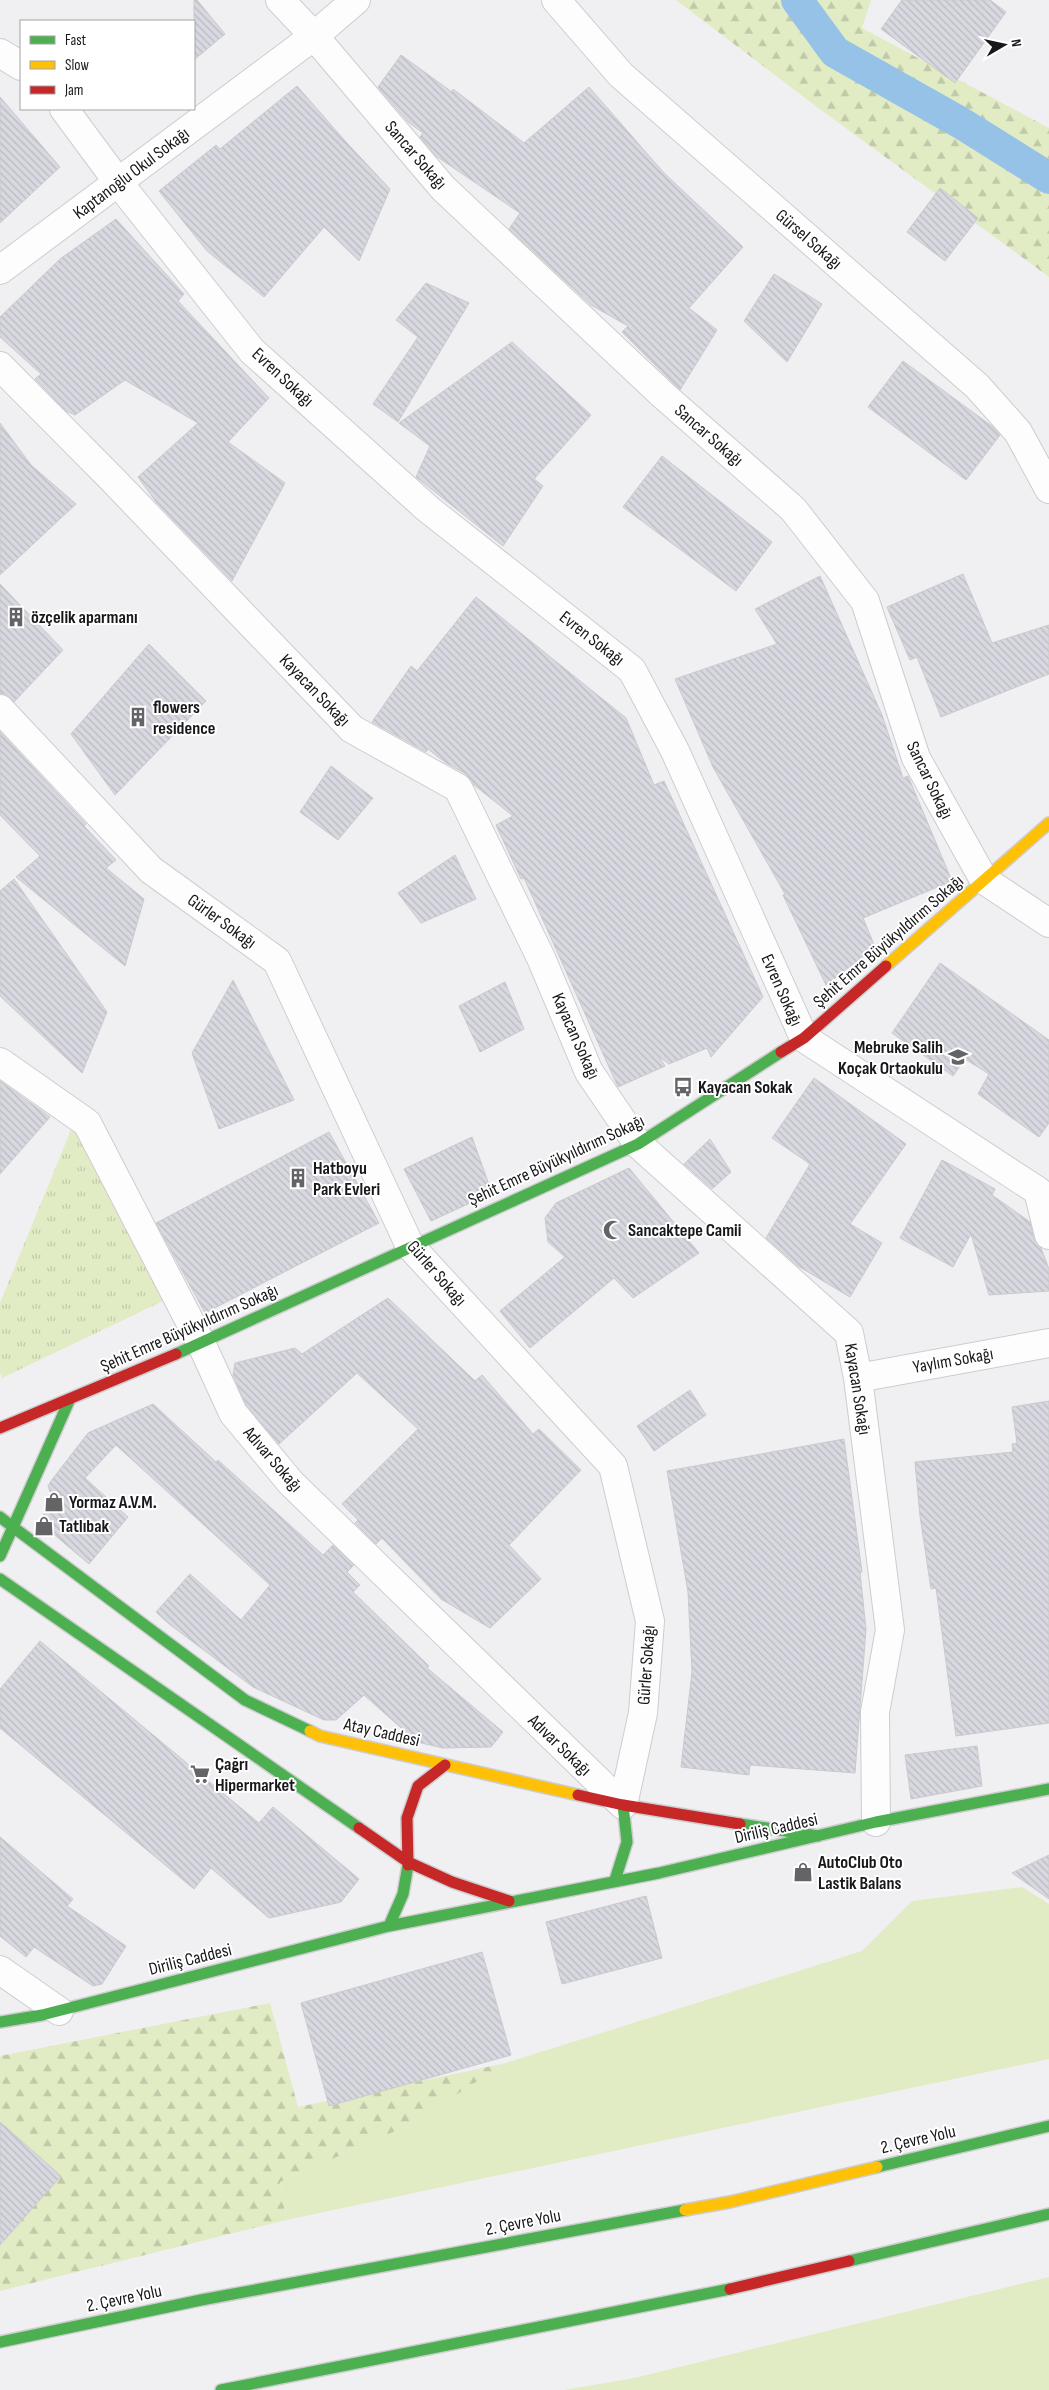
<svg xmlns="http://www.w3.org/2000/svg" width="1049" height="2390" viewBox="0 0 1049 2390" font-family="'Sofia Sans Condensed',sans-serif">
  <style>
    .grass { fill: #e1ecc5 }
    .forest { fill: url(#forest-firs) }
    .park { fill: url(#park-tufts) }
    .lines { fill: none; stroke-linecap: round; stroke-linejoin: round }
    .canal { stroke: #96c2e8; stroke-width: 32 }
    .building { fill: url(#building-back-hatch); stroke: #cacacc }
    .street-casing { stroke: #cdcdd0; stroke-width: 30 }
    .fast-casing { stroke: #cdcdd0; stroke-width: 14 }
    .slow-casing { stroke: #cdcdd0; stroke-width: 14 }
    .jam-casing { stroke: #cdcdd0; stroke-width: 14 }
    .street { stroke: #fdfdfd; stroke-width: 28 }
    .fast { stroke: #4caf50; stroke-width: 11 }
    .slow { stroke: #ffc107; stroke-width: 11 }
    .jam { stroke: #c62828; stroke-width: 11 }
    .labels { text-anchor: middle; stroke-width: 4; stroke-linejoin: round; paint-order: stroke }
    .street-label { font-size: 18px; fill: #18181a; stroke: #fff }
    .poi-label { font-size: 18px; font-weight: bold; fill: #18181a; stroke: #fff; text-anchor: start }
  </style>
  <defs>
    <pattern id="forest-firs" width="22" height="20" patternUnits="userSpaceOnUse" patternTransform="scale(1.25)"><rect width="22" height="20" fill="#e1ecc5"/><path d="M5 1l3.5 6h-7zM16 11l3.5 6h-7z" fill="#c0caa9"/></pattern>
    <pattern id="park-tufts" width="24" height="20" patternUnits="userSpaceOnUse" patternTransform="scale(1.25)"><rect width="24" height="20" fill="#e1ecc5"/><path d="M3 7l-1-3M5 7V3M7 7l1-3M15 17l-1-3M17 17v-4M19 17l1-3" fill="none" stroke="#c0caa9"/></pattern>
    <pattern id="building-back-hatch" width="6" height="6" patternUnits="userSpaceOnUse" patternTransform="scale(1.25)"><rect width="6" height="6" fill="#d8d8e1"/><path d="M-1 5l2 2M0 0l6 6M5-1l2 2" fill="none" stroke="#b9b9c0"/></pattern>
  </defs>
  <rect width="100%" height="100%" fill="#f0f0f3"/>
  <!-- grass -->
  <path class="grass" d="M1022,1887l27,17v155l-763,161 -6,-38 129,-57 97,-62 356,-112 50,-50z
    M1049,2277v113h-485l70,-12z"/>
  <!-- forest -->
  <path class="forest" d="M676,0h195l-9,28 187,100v149l-232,-170z
    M270,2003l28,104 208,-44 -97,62 -129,57 6,38 -286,71v-235z"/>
  <!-- park -->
  <path class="park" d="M73,1125l90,176 -161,77 -2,-6v-69z"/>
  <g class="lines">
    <!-- canal -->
    <path class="canal" d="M797,0l38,52 126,71 88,55"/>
  </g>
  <!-- building -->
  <path class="building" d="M194,0h3l28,34 -31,26z
    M902,0h88l16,12 -51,71 -74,-54z
    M401,55l51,37 1,-3 71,54 65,-56 75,86 79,74 -54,61 28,22 -37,60 -58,-58 6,-6 -37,-21 -82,-76 11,-16 -84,-57 -16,-19 3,-4 -15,-11 -30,-35z
    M297,86l49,56 44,47 -31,72 -35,-34 -60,70 -57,-46 -48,-60 57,-46 4,4z
    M0,97l60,70 -60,56z
    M940,188l38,30 -33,43 -38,-29z
    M116,219l68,75 -6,7 91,97 -41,44 57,41 -53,98 -76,-79 -18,-25 60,-54 -73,-43 -50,35 -9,-4 -31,-32 6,-5 -41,-37v-20l60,-58z
    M774,274l48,30 -35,58 -43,-41z
    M426,283l43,20 -71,119 -25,-18 45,-67 -22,-17z
    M512,342l79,73 -57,64 9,7 -40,60 -87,-69 14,-31 -31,-23z
    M903,361l90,66 7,8 -34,45 -98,-73z
    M0,423l31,42 45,39 -76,71z
    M662,456l110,86 -36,49 -113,-84z
    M963,574l29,69 57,-18v49l-108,43 -24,-60 -7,3 -23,-53z
    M820,576l62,139 21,63 5,-2 44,105 -89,37 12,29 -49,38 -43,-90 2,-1 -72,-127 -38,-88 102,-35 -22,-35z
    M0,584l63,66 -49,52 -9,-8h-5z
    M476,597l150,121 28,67 10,-4 99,216 -52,60 -4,-9 -38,16 -10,-7 6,9 -47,21 -94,-209 -3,1 -25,-54 17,-9 -39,-31 -8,-11 -20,-11 -18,-14 -2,3 -54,-30 39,-56 6,5z
    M149,644l57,57 -91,94 -44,-61z
    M0,732l86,92 -2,2 32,34 -10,8 38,31 -19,67 -109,-89 24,-21 -40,-41z
    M331,766l42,32 -35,42 -38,-28z
    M455,855l21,44 -55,24 -23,-30z
    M14,879l93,133 -25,61 -82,-77v-105z
    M940,963l109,77v83l-10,14 -61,-43 11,-20 -24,-15 -12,17 -61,-43z
    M233,980l61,120 -75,29 -27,-76z
    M505,982l19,47 -44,23 -21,-46z
    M814,1078l92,66 -56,80 32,19 -32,54 -52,-31 -32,-28 44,-74 -38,-26z
    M0,1081l50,36 -50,57z
    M329,1132l50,91 -174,90 -49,-90z
    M472,1137l20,56 -61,28 -27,-52z
    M710,1139l21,33 -19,17 -28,-25z
    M942,1160l53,29 -3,6 38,27 4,17 7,9 8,21v22l-60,4 -18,-61 -18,33 -53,-29z
    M629,1168l70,85 -66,45 -19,-20 -84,70 -30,-37 65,-54 -17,-15 -3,-24 11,-15z
    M388,1298l87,83 7,-6 51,59 6,-5 42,41 -72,75 32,34 -51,49 -49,-29 -59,-61 -6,6 -21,-21 3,-3 -16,-16 76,-75 -61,-56 -78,71 -33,-39 -13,-30 2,-12 60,-15 7,6z
    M690,1390l16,25 -52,36 -17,-25z
    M1049,1401v322l-93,13 -20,-148 -5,1 -11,-73 -5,-54 98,-10 -1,-8 5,-1 -5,-36z
    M153,1404l63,58 2,-2 105,95 10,-10 21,20 -7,7 13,13 -7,7 76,74 -2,2 76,64 -12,15 -48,1 -26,-6 -53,-47 -28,25h-12l-71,-33 -84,-63 -13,-12 34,-38 51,46 29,-35 -154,-140 -31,33 43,39 -39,47 -51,-43 16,-19 -6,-16 3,-5 37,-48z
    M844,1439l18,133h-2l6,57 -11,144 -105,-8 -1,10 -68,-8 11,-95 -4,-80 -21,-121z
    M40,1641l219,182 14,-16 86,72 -18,23 -72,16 -58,-50 -17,21 -194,-161v-39z
    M977,1746l5,40 -71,13 -6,-44z
    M0,1837l73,62 -6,7 59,40 -24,38 -9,2 -59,-39 -8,10 -26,-21z
    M1049,1855v44l-37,-26z
    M646,1896l16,62 -100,26 -16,-62z
    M482,1952l29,103 -182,51 -28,-103z
    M0,2122l61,54 -61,69z"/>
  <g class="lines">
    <defs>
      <path id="street" d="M280,0l34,36 129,152 220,207 130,114 72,92 51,157 68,122 65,43
        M556,0l65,75 356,311 41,46 31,57
        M0,53l21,13
        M64,109l54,73 134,169 176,158 204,161 43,81 129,287 234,153 11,44
        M0,270l314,-234 42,-36
        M0,366l113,114 239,249 106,59 83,170 48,114 49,72 211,189 9,45 32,252 -15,82 1,110
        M0,709l151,161 126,91 133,285 203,220 37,155 -7,92 -20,92
        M0,1062l87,61 114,220 32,70 58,70 332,322
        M858,1378l191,-35
        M0,1970l59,41"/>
      <path id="fast" d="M176,1354l462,-210 143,-92
        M69,1401l-56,126 232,173 65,31
        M0,1517l13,10 -13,29
        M0,1579l359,249
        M740,1824l78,12
        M408,1865l-5,29 -14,32 270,-53 217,-51 173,-33
        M615,1880l12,-38 -4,-37
        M0,2022l42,-7 347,-89
        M877,2167l172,-41
        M849,2261l200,-47
        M0,2342l201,-42 484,-90
        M221,2390l509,-101"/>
      <path id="slow" d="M886,966l163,-143
        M310,1731l10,5 258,59
        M685,2210l45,-8 147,-35"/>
      <path id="jam" d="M781,1052l23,-14 82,-72
        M0,1428l176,-74
        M578,1795l45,10 117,19
        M359,1828l49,34 44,20 57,19
        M408,1865l-1,-47 11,-32 27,-21
        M730,2289l119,-28"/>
    </defs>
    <!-- street casing -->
    <use href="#street" class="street-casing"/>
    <!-- fast casing -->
    <use href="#fast" class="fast-casing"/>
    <!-- slow casing -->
    <use href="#slow" class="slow-casing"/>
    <!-- jam casing -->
    <use href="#jam" class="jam-casing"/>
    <!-- street -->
    <use href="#street" class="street"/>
    <!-- fast -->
    <use href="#fast" class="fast"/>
    <!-- slow -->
    <use href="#slow" class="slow"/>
    <!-- jam -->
    <use href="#jam" class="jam"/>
  </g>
  <!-- icons -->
  <defs>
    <symbol id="building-bare" viewBox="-9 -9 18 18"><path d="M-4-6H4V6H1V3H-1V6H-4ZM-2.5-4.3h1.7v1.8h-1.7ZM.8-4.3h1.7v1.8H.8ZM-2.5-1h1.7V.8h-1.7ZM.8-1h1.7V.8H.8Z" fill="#646466" stroke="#fff" stroke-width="2.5" paint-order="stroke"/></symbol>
    <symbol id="school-bare" viewBox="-9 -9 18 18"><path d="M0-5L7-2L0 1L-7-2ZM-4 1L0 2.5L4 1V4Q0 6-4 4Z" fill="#646466" stroke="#fff" stroke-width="2.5" paint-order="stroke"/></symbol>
    <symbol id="bus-bare" viewBox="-9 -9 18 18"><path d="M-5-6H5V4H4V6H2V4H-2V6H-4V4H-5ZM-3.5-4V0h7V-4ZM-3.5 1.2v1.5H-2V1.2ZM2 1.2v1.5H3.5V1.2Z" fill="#646466" stroke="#fff" stroke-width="2.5" paint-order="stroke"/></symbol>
    <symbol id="mosque-bare" viewBox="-9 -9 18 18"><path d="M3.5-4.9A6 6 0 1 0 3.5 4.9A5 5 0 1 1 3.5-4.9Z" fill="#646466" stroke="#fff" stroke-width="2.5" paint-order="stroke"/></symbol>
    <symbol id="shop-bare" viewBox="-9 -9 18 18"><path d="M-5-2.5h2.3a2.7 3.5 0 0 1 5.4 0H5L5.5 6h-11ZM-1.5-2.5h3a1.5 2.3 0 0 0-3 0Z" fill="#646466" stroke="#fff" stroke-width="2.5" paint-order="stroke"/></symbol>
    <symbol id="supermarket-bare" viewBox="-9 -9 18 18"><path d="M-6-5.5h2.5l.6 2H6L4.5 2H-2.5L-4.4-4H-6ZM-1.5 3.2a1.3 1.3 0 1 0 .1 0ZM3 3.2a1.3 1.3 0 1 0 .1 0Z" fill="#646466" stroke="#fff" stroke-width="2.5" paint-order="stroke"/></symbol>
  </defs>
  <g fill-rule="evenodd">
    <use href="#building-bare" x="2" y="603" width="28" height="28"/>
    <use href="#building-bare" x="124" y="703" width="28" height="28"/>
    <use href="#school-bare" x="944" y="1043" width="28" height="28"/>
    <use href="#bus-bare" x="669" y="1073" width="28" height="28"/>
    <use href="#building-bare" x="284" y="1164" width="28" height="28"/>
    <use href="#mosque-bare" x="599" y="1216" width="28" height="28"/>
    <use href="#shop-bare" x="40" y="1488" width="28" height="28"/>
    <use href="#shop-bare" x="30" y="1512" width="28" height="28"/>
    <use href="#supermarket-bare" x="186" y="1760" width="28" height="28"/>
    <use href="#shop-bare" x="789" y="1858" width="28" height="28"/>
  </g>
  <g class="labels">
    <!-- street labels -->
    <g class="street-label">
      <text transform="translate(416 155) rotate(49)" y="6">Sancar Sokağı</text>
      <text transform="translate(131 173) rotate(-37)" y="6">Kaptanoğlu Okul Sokağı</text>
      <text transform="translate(809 239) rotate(41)" y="6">Gürsel Sokağı</text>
      <text transform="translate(283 377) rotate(43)" y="6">Evren Sokağı</text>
      <text transform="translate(709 435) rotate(41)" y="6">Sancar Sokağı</text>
      <text transform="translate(592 638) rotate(38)" y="6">Evren Sokağı</text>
      <text transform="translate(315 690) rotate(46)" y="6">Kayacan Sokağı</text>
      <text transform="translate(930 780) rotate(64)" y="6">Sancar Sokağı</text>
      <text transform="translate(222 921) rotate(36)" y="6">Gürler Sokağı</text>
      <text transform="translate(888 941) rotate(-41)" y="6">Şehit Emre Büyükyıldırım Sokağı</text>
      <text transform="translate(782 990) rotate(66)" y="6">Evren Sokağı</text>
      <text transform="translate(576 1036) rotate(66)" y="6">Kayacan Sokağı</text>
      <text transform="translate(556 1160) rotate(-25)" y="6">Şehit Emre Büyükyıldırım Sokağı</text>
      <text transform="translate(437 1273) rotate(49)" y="6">Gürler Sokağı</text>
      <text transform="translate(189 1328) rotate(-24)" y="6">Şehit Emre Büyükyıldırım Sokağı</text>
      <text transform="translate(953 1360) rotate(-10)" y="6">Yaylım Sokağı</text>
      <text transform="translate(858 1389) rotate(81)" y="6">Kayacan Sokağı</text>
      <text transform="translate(273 1459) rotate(49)" y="6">Adıvar Sokağı</text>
      <text transform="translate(646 1665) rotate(-86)" y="6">Gürler Sokağı</text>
      <text transform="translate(382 1732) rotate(13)" y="6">Atay Caddesi</text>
      <text transform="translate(560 1745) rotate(44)" y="6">Adıvar Sokağı</text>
      <text transform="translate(776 1828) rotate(-13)" y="6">Diriliş Caddesi</text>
      <text transform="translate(190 1959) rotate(-14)" y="6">Diriliş Caddesi</text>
      <text transform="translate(918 2139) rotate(-13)" y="6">2. Çevre Yolu</text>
      <text transform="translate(523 2222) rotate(-11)" y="6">2. Çevre Yolu</text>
      <text transform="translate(124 2298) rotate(-12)" y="6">2. Çevre Yolu</text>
    </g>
    <!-- poi labels -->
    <g class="poi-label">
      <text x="31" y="623">özçelik aparmanı</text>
      <text x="153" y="713">flowers<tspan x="153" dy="21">residence</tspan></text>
      <text x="943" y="1053" text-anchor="end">Mebruke Salih<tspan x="943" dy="21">Koçak Ortaokulu</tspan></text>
      <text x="698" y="1093">Kayacan Sokak</text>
      <text x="313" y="1174">Hatboyu<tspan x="313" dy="21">Park Evleri</tspan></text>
      <text x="628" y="1236">Sancaktepe Camii</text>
      <text x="69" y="1508">Yormaz A.V.M.</text>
      <text x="59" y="1532">Tatlıbak</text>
      <text x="215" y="1770">Çağrı<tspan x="215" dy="21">Hipermarket</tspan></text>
      <text x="818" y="1868">AutoClub Oto<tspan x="818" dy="21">Lastik Balans</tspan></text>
    </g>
  </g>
  <!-- legend -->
  <rect x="20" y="20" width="175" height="90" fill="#ffffff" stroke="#a3a3a3"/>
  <rect x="30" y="36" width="25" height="8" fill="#4caf50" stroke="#a3a3a3"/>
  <text x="65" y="45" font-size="15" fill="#18181a">Fast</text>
  <rect x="30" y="61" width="25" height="8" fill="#ffc107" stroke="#a3a3a3"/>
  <text x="65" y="70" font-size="15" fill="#18181a">Slow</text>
  <rect x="30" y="86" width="25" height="8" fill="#c62828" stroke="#a3a3a3"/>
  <text x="65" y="95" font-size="15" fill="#18181a">Jam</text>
  <!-- north arrow -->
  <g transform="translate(1004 45) rotate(81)" stroke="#ffffff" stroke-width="4" paint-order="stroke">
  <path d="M0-4L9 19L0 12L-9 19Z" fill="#18181a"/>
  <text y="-8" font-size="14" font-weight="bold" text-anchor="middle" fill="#18181a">N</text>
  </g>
</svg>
